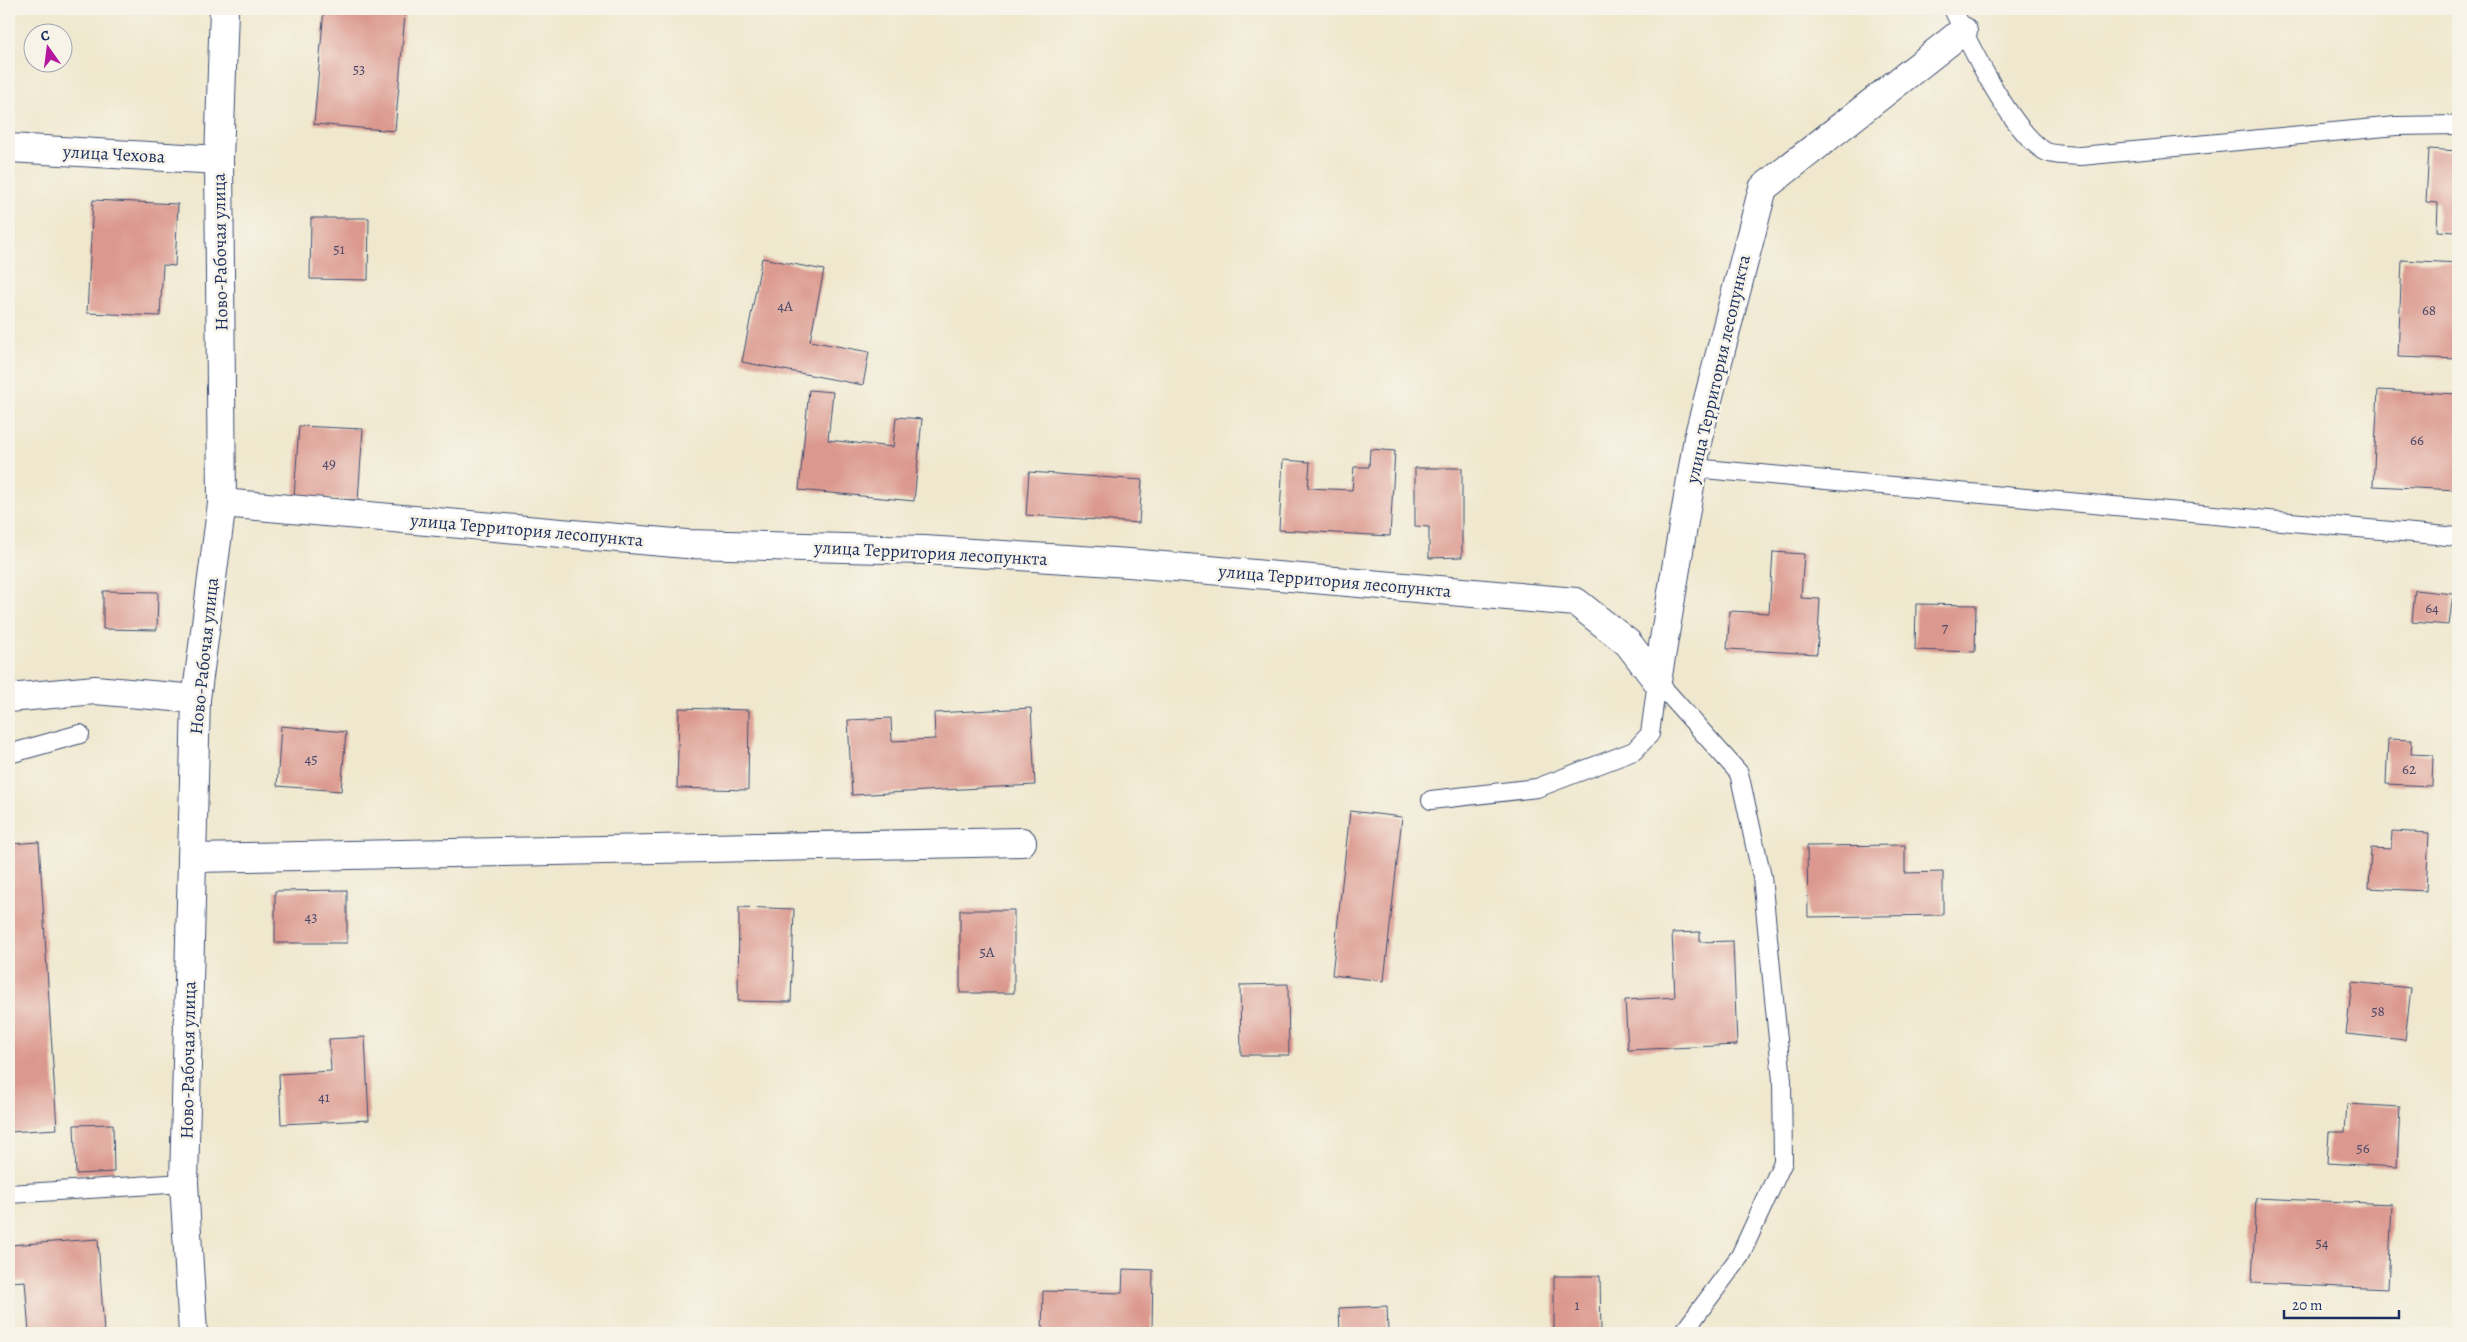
<svg xmlns="http://www.w3.org/2000/svg" width="2467" height="1342" viewBox="0 0 2467 1342" font-family="Alegreya,serif">
  <style>
    .building { fill: #db988e }
    .lines { fill: none; stroke-linecap: round; stroke-linejoin: round }
    .service-casing { stroke: #3b4b6f; stroke-width: 20 }
    .minor-casing { stroke: #3b4b6f; stroke-width: 30 }
    .tertiary-casing { stroke: #3b4b6f; stroke-width: 30 }
    .service { stroke: #fff; stroke-width: 18 }
    .minor { stroke: #fff; stroke-width: 28 }
    .tertiary { stroke: #fff; stroke-width: 28 }
    .labels { text-anchor: middle; stroke-width: 5; stroke-linejoin: round; paint-order: stroke }
    .number-label { font-size: 15px; fill: #4b496a }
    .street-label { font-size: 18px; fill: #1b2f5e; stroke: #f7f3e8 }
  </style>
  <rect width="100%" height="100%" fill="#f7f3e8"/>
  <filter id="ink" filterUnits="userSpaceOnUse"><feTurbulence type="fractalNoise" baseFrequency=".02" numOctaves="2"/><feDisplacementMap in="SourceGraphic" scale="10" xChannelSelector="R" yChannelSelector="G"/><feConvolveMatrix kernelMatrix="1 2 1 2 8 2 1 2 1" color-interpolation-filters="sRGB"/></filter>
  <filter id="wash" filterUnits="userSpaceOnUse"><feTurbulence type="fractalNoise" baseFrequency=".0096" numOctaves="4" result="noise"/><feDisplacementMap in="SourceGraphic" scale="20" xChannelSelector="R" yChannelSelector="G"/><feGaussianBlur stdDeviation="1.12" result="paint"/><feColorMatrix in="noise" values="0 0 0 0 0 0 0 0 0 0 0 0 0 0 0 0 0 1.4 0 .05"/><feComposite in="paint" operator="in"/></filter>
  <g filter="url(#wash)">
    <rect width="100%" height="100%" fill="#efe8ce"/>
    <g id="blocks">
      <!-- building -->
      <path class="building" d="M324,9l81,5 -10,117 -81,-7z
        M2429,149l29,2v81l-21,-1 1,-28 -12,-1z
        M93,200l85,4 -3,62 -12,-1 -3,51 -73,-3z
        M311,218h58l-1,62 -58,-1z
        M762,258l62,12 -14,71 59,11 -6,33 -121,-23z
        M2402,260l56,3v96l-60,-2z
        M809,390l24,2 -5,48 65,7 3,-30 26,2 -8,82 -115,-11z
        M2378,390l80,4v96l-85,-4z
        M299,426l64,3 -5,71 -64,-3z
        M1370,449l25,2 -5,85 -111,-6 4,-70 27,2 -2,26 44,2 2,-23h15z
        M1415,468h47v89l-33,1v-31l-14,-1z
        M1029,472l113,8 -3,43 -113,-8z
        M1773,552l31,2 -3,44 19,1 -3,55 -90,-5 3,-38 39,2z
        M2415,590l38,4 -4,31 -37,-3z
        M103,591l55,1 -1,38 -54,-1z
        M1916,604l60,1 -1,47 -60,-2z
        M679,708l70,2 -1,80 -71,-2z
        M1031,708l4,77 -183,10 -4,-75 43,-2 1,23 43,-2 -1,-26z
        M281,726l65,6 -5,59 -64,-5z
        M2388,739l24,1 -1,14 22,1 -1,31 -46,-2z
        M1350,811l52,6 -18,164 -52,-6z
        M2392,831l37,2 -3,58 -57,-3 2,-40 20,1z
        M39,842l18,287 -48,3v-288z
        M1905,845v28l38,-1v43l-135,2 -1,-71z
        M347,890v53h-72v-52z
        M739,907l55,2 -3,93 -53,-1z
        M960,910h54v83h-54z
        M1700,932v10l33,-1 4,104 -109,5 -3,-50 50,-3 -3,-64z
        M2352,982l59,6 -6,52 -59,-6z
        M1288,984l1,71h-48l-1,-70z
        M365,1037l4,83 -88,4 -2,-50 52,-3 -2,-32z
        M2347,1104l53,3 -3,60 -70,-4 2,-31h16z
        M113,1124l1,48 -38,2 -2,-49z
        M2256,1198l136,6 -4,85 -136,-6z
        M98,1239l6,94h-75l-4,-52 -16,1v-37z
        M1123,1269l30,1 -1,63h-110l1,-42 79,2z
        M1554,1276h46l1,57h-47z
        M1387,1306l1,27h-48l-1,-25z
        M1967,1330v3h-54l-1,-1z"/>
    </g>
  </g>
  <g filter="url(#ink)">
    <use href="#blocks" fill-opacity="0" stroke="#3b4b6f" stroke-width="1"/>
    <g class="lines">
      <defs>
        <path id="service" d="M1953,9c16,36 58,120 90,141 8,6 28,5 38,6l315,-30 62,-1
          M1693,468l765,69
          M1657,681l82,92 23,104 20,203 1,82 -43,94 -57,77
          M9,754l71,-20
          M1431,800l106,-12 97,-37 16,-17 7,-53
          M9,1194l175,-11"/>
        <path id="minor" d="M9,148l210,12
          M222,503l464,41 238,6 205,13 447,39 52,41 29,38 41,-243 65,-250 200,-157
          M9,698l86,-8 101,9
          M192,858l830,-16"/>
        <path id="tertiary" d="M193,1333l-9,-150 12,-484 26,-196 -3,-343 5,-151"/>
      </defs>
      <!-- service casing -->
      <use href="#service" class="service-casing"/>
      <!-- minor casing -->
      <use href="#minor" class="minor-casing"/>
      <!-- tertiary casing -->
      <use href="#tertiary" class="tertiary-casing"/>
      <!-- service -->
      <use href="#service" class="service"/>
      <!-- minor -->
      <use href="#minor" class="minor"/>
      <!-- tertiary -->
      <use href="#tertiary" class="tertiary"/>
    </g>
  </g>
  <g class="labels">
    <!-- number labels -->
    <g class="number-label">
      <text x="359" y="74">53</text>
      <text x="339" y="254">51</text>
      <text x="785" y="311">4А</text>
      <text x="2429" y="315">68</text>
      <text x="2417" y="445">66</text>
      <text x="329" y="468">49</text>
      <text x="2432" y="613">64</text>
      <text x="1945" y="633">7</text>
      <text x="311" y="764">45</text>
      <text x="2409" y="774">62</text>
      <text x="311" y="922">43</text>
      <text x="987" y="957">5А</text>
      <text x="2378" y="1016">58</text>
      <text x="324" y="1102">41</text>
      <text x="2363" y="1153">56</text>
      <text x="2322" y="1248">54</text>
      <text x="1577" y="1310">1</text>
    </g>
    <!-- street labels -->
    <g class="street-label">
      <text transform="translate(114 154) rotate(3)" y="6">улица Чехова</text>
      <text transform="translate(220 252) rotate(-91)" y="6">Ново-Рабочая улица</text>
      <text transform="translate(1718 369) rotate(-77)" y="6">улица Территория лесопункта</text>
      <text transform="translate(527 530) rotate(5)" y="6">улица Территория лесопункта</text>
      <text transform="translate(931 553) rotate(3)" y="6">улица Территория лесопункта</text>
      <text transform="translate(1335 581) rotate(5)" y="6">улица Территория лесопункта</text>
      <text transform="translate(204 656) rotate(-84)" y="6">Ново-Рабочая улица</text>
      <text transform="translate(188 1060) rotate(-89)" y="6">Ново-Рабочая улица</text>
    </g>
  </g>
  <!-- margin -->
  <rect width="2467" height="1342" fill="none" stroke="#f7f3e8" stroke-width="30"/>
  <!-- north arrow -->
  <g transform="translate(48 48) rotate(346)"><circle r="24" fill="#f7f3e8" stroke="#9fa5b1"/>
  <path d="M0-4L9 19L0 12L-9 19Z" fill="#b5179e"/>
  <text y="-8" font-size="14" font-weight="bold" text-anchor="middle" fill="#1b2f5e">С</text>
  </g>
  <!-- scale -->
  <path d="M2284 1310v8h115v-8" fill="none" stroke="#1b2f5e" stroke-width="2.5"/>
  <text x="2292" y="1310" font-size="15" fill="#1b2f5e" stroke="#f7f3e8" stroke-width="4" paint-order="stroke">20 m</text>
</svg>
